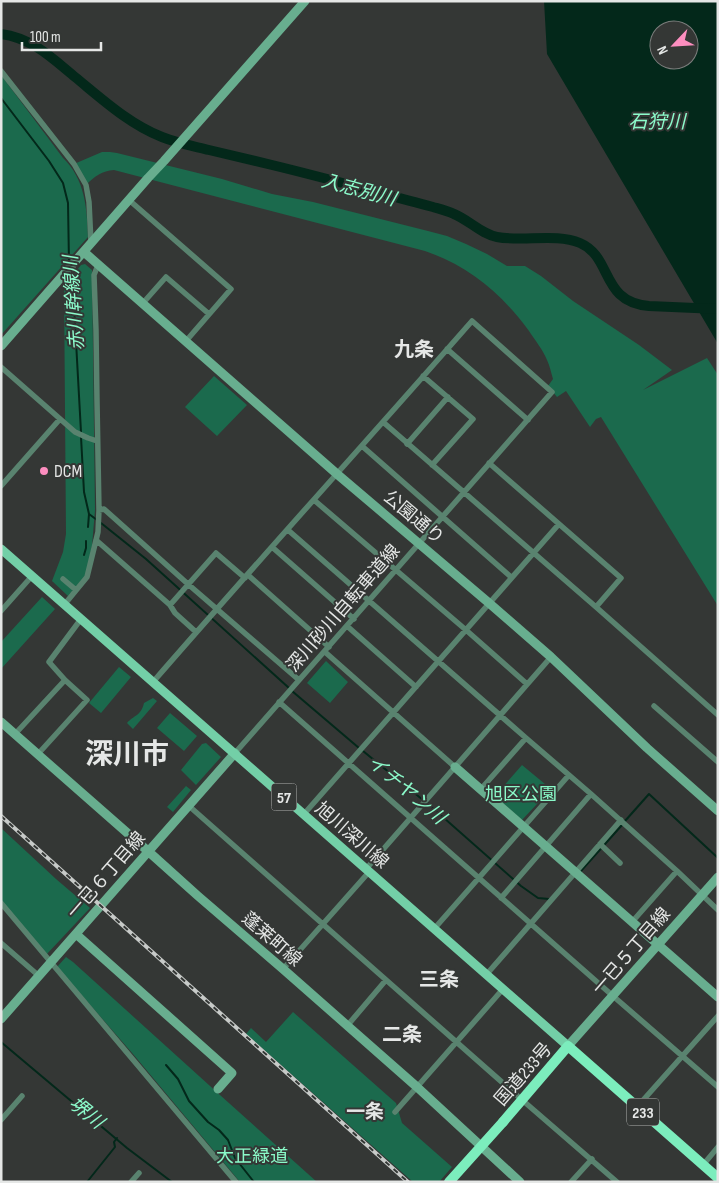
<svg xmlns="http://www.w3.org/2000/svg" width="719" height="1183" viewBox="0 0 719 1183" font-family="'Sofia Sans Condensed','Noto Sans JP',sans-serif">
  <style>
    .green { fill: #1b6a4d }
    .water { fill: #03281a; fill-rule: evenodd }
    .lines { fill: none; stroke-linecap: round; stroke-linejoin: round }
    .stream { stroke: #03281a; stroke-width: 2 }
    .river { stroke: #03281a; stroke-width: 10 }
    .street { stroke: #59836f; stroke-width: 5.5 }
    .secondary { stroke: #68ae8f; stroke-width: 9 }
    .primary { stroke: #73cfa7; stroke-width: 9 }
    .highway { stroke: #7cedbd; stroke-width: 10 }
    .rail-casing { stroke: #c7cac8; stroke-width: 4 }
    .rail { stroke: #343735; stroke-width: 2; stroke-dasharray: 5.5; stroke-linecap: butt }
    .highway-bridge { stroke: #7cedbd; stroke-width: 10 }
    .poi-dot { fill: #fd8ebf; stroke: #343735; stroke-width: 2 }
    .labels { text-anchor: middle; stroke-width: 4; stroke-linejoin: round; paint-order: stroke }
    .shield { fill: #343735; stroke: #b0b2b1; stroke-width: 1 }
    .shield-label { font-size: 16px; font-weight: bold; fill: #e5e7e6 }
    .poi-label { font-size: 18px; fill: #e5e7e6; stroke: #343735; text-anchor: start }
    .street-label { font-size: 18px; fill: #e5e7e6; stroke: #343735 }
    .park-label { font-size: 18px; fill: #8afac9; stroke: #343735 }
    .water-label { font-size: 19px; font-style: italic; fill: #8cfbcb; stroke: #343735 }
    .neighbourhood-label { font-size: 19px; font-weight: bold; fill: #e5e7e6; stroke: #343735 }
    .quarter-label { font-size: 20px; font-weight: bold; fill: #e5e7e6; stroke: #343735 }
    .town-label { font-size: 28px; font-weight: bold; fill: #e5e7e6; stroke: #343735 }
  </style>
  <rect width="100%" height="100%" fill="#343735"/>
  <!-- green -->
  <path class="green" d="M1,75l62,83c22,21 24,50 25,79l-87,98z
    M102,152h8l7,1 105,26 50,15 41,8 115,29 19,5 19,8 21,10 20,12h18l16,10 32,25 66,44 33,25 -29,20 64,-32 11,17v231l-117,-189 -5,2 -6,8 -24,-36 -9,6 -9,-11 5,-7c-2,-6 -3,-13 -6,-19 -4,-10 -12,-20 -18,-29 -27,-37 -60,-65 -104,-80l-311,-81c-12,1 -19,6 -28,15l-12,-21z
    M85,264l7,6 3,240 -3,36 -6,29 -18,21 -16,-15 11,-29 3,-18 -2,-248 17,-21z
    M214,376l33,29 -30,31 -32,-29z
    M42,597l13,12 -54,60v-27z
    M326,661l22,21 -18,21 -23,-20z
    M119,667l12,10 -30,36 -12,-10z
    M153,698l4,3 -24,28 -6,-6c7,-8 14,-7 17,-20z
    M170,713l27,23 -13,15 -27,-23z
    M206,743l15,14 -25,28 -15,-15 21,-26z
    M522,765l29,24 -29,31 -27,-24z
    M186,786l5,4 -18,22 -6,-5z
    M1,828l55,51 34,29 -44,47 -45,-54z
    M66,957l7,5 147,133 97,87h-77l-107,-128 -76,-87z
    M293,1012l103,91 6,20 50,44 -13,15h-26l-167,-148 5,-6 15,14z"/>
  <!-- water -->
  <path class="water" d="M544,1h174v343l-171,-290zM659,30h30v30h-30z"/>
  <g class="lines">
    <!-- stream -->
    <path class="stream" d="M1,98l48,63 14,22 5,20 1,60
      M70,272l3,15 8,145
      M81,437l3,55 5,22 -1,13
      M89,514l8,6
      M101,523l45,36 143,129
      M84,555l2,-7v-7
      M292,691l67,57
      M363,751l60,49
      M427,803l94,83 17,12 11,1
      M625,821l24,-27 69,64
      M580,872l42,-47
      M1,1042l126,106 45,34
      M166,1065l12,14 11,22 19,21 11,8 9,10 7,18 19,24
      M87,1182l28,-35 -1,-5 3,-4"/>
    <!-- river -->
    <path class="river" d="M1,34c31,4 51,24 74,43 27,22 54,47 87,60 15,6 31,9 47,13 21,5 42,10 63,15 54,13 107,28 161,42 7,2 15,4 21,7 15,6 27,20 43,23 26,5 59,-4 83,6 33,14 20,59 69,63l69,3"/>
    <!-- street -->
    <path class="street" d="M1,71l73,93 12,21 3,17 2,41
      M129,200l102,89 -45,52
      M143,303l23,-26 43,37
      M447,349l81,71
      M1,367l74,65 13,6 9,3
      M423,376l50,43 -41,46
      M383,422l213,185 122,108
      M407,444l41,-47
      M362,446l149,131
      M489,463l132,115 -25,29
      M1,486l59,-67
      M314,500l152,130 61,54
      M99,510l5,-1 85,76 110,95
      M288,530l238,208 65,56 86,77 41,39
      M96,540l74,65 5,8 21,19
      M272,547l82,72
      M248,575l81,72
      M63,579l13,11
      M64,605l23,-28 11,-45 1,-22 -2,-109 -1,-71 -2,-55 4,-10
      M170,605l46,-52 29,25
      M1,611l31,-35
      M347,626l69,61
      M325,652l130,115
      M153,682c105,-121 213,-240 319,-361l80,71 -317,361
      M279,702l334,294 105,91
      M654,706l64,56
      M15,734l50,-54 -16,-18 32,-43
      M38,754l49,-54 -22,-20
      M481,789l45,-51
      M189,806l332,293 96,83
      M304,814l255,-290
      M600,844l20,19
      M366,869l185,-212
      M501,898l90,-104
      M1,903l235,279
      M632,922l45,-51
      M434,929l135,-154
      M1,943l38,33
      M283,969l86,-97
      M486,975l135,-155
      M347,1026l39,-46
      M637,1107l81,-91
      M395,1112l108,-123
      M1,1120l21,-24
      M703,1165l15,-18
      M131,1182l8,-9
      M571,1182l21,-23"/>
    <!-- secondary -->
    <path class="secondary" d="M84,252l253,222 152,129 62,54 96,91 71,63
      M1,346l147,-168 16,-17 141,-160
      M1,722l148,130 49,44 85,73 134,118 103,95
      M455,767l263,230
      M76,934l156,139 -14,16
      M1,1019l234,-266
      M568,1046l150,-169"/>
    <!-- primary -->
    <path class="primary" d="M1,549l567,497"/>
    <!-- highway -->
    <path class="highway" d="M503,1122l65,-76 150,132"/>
    <defs>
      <path id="rail" d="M1,816l407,366"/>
    </defs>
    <!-- rail casing -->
    <use href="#rail" class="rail-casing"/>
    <!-- rail -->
    <use href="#rail" class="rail"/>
    <!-- highway-bridge -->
    <path class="highway-bridge" d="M449,1182l54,-60"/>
  </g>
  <!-- markers -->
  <circle class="poi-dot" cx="44" cy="471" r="5"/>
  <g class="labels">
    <!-- shield labels -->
    <g class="shield">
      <rect x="271.5" y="783.5" width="25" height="27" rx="4"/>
      <rect x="627" y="1098.5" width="32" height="27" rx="4"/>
    </g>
    <g class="shield-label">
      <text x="284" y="803">57</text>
      <text x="643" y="1118">233</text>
    </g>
    <!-- poi labels -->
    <g class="poi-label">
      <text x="54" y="477">DCM</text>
    </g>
    <!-- street labels -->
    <g class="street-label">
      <text transform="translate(414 517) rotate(40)" y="6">公園通り</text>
      <text transform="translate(343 608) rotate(-49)" y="6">深川砂川自転車道線</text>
      <text transform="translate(352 835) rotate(41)" y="6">旭川深川線</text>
      <text transform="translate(106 875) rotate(-49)" y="6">一已６丁目線</text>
      <text transform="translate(272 939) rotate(41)" y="6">蓬莱町線</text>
      <text transform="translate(631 951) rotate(-49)" y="6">一已５丁目線</text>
      <text transform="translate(523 1074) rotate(-49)" y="6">国道233号</text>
    </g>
    <!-- park labels -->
    <g class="park-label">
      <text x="521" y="800">旭区公園</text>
      <text x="252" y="1162">大正緑道</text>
    </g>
    <!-- water labels -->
    <g class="water-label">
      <text x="657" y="128">石狩川</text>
      <text transform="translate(359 189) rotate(15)" y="7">入志別川</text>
      <text transform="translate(73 303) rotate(-94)" y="7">赤川幹線川</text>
      <text transform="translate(407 789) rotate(40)" y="7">イチヤン川</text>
      <text transform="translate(87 1112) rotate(39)" y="7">堺川</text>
    </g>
    <!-- neighbourhood labels -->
    <g class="neighbourhood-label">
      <text x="365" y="1118">一条</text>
    </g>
    <!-- quarter labels -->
    <g class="quarter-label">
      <text x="414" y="356">九条</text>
      <text x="439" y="986">三条</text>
      <text x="402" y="1041">二条</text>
    </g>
    <!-- town labels -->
    <g class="town-label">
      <text x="127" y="763">深川市</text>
    </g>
  </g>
  <!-- border -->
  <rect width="719" height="1183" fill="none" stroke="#e5e7e6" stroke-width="5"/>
  <!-- north arrow -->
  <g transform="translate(674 45) rotate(245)"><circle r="24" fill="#343735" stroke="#7b7d7c"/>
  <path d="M0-4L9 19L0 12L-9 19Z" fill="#fd8ebf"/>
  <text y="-8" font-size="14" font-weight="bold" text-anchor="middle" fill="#e5e7e6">N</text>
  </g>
  <!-- scale -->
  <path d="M22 42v8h79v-8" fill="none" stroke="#e5e7e6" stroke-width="2.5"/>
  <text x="30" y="42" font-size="15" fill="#e5e7e6" stroke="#343735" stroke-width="4" paint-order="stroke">100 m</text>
</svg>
